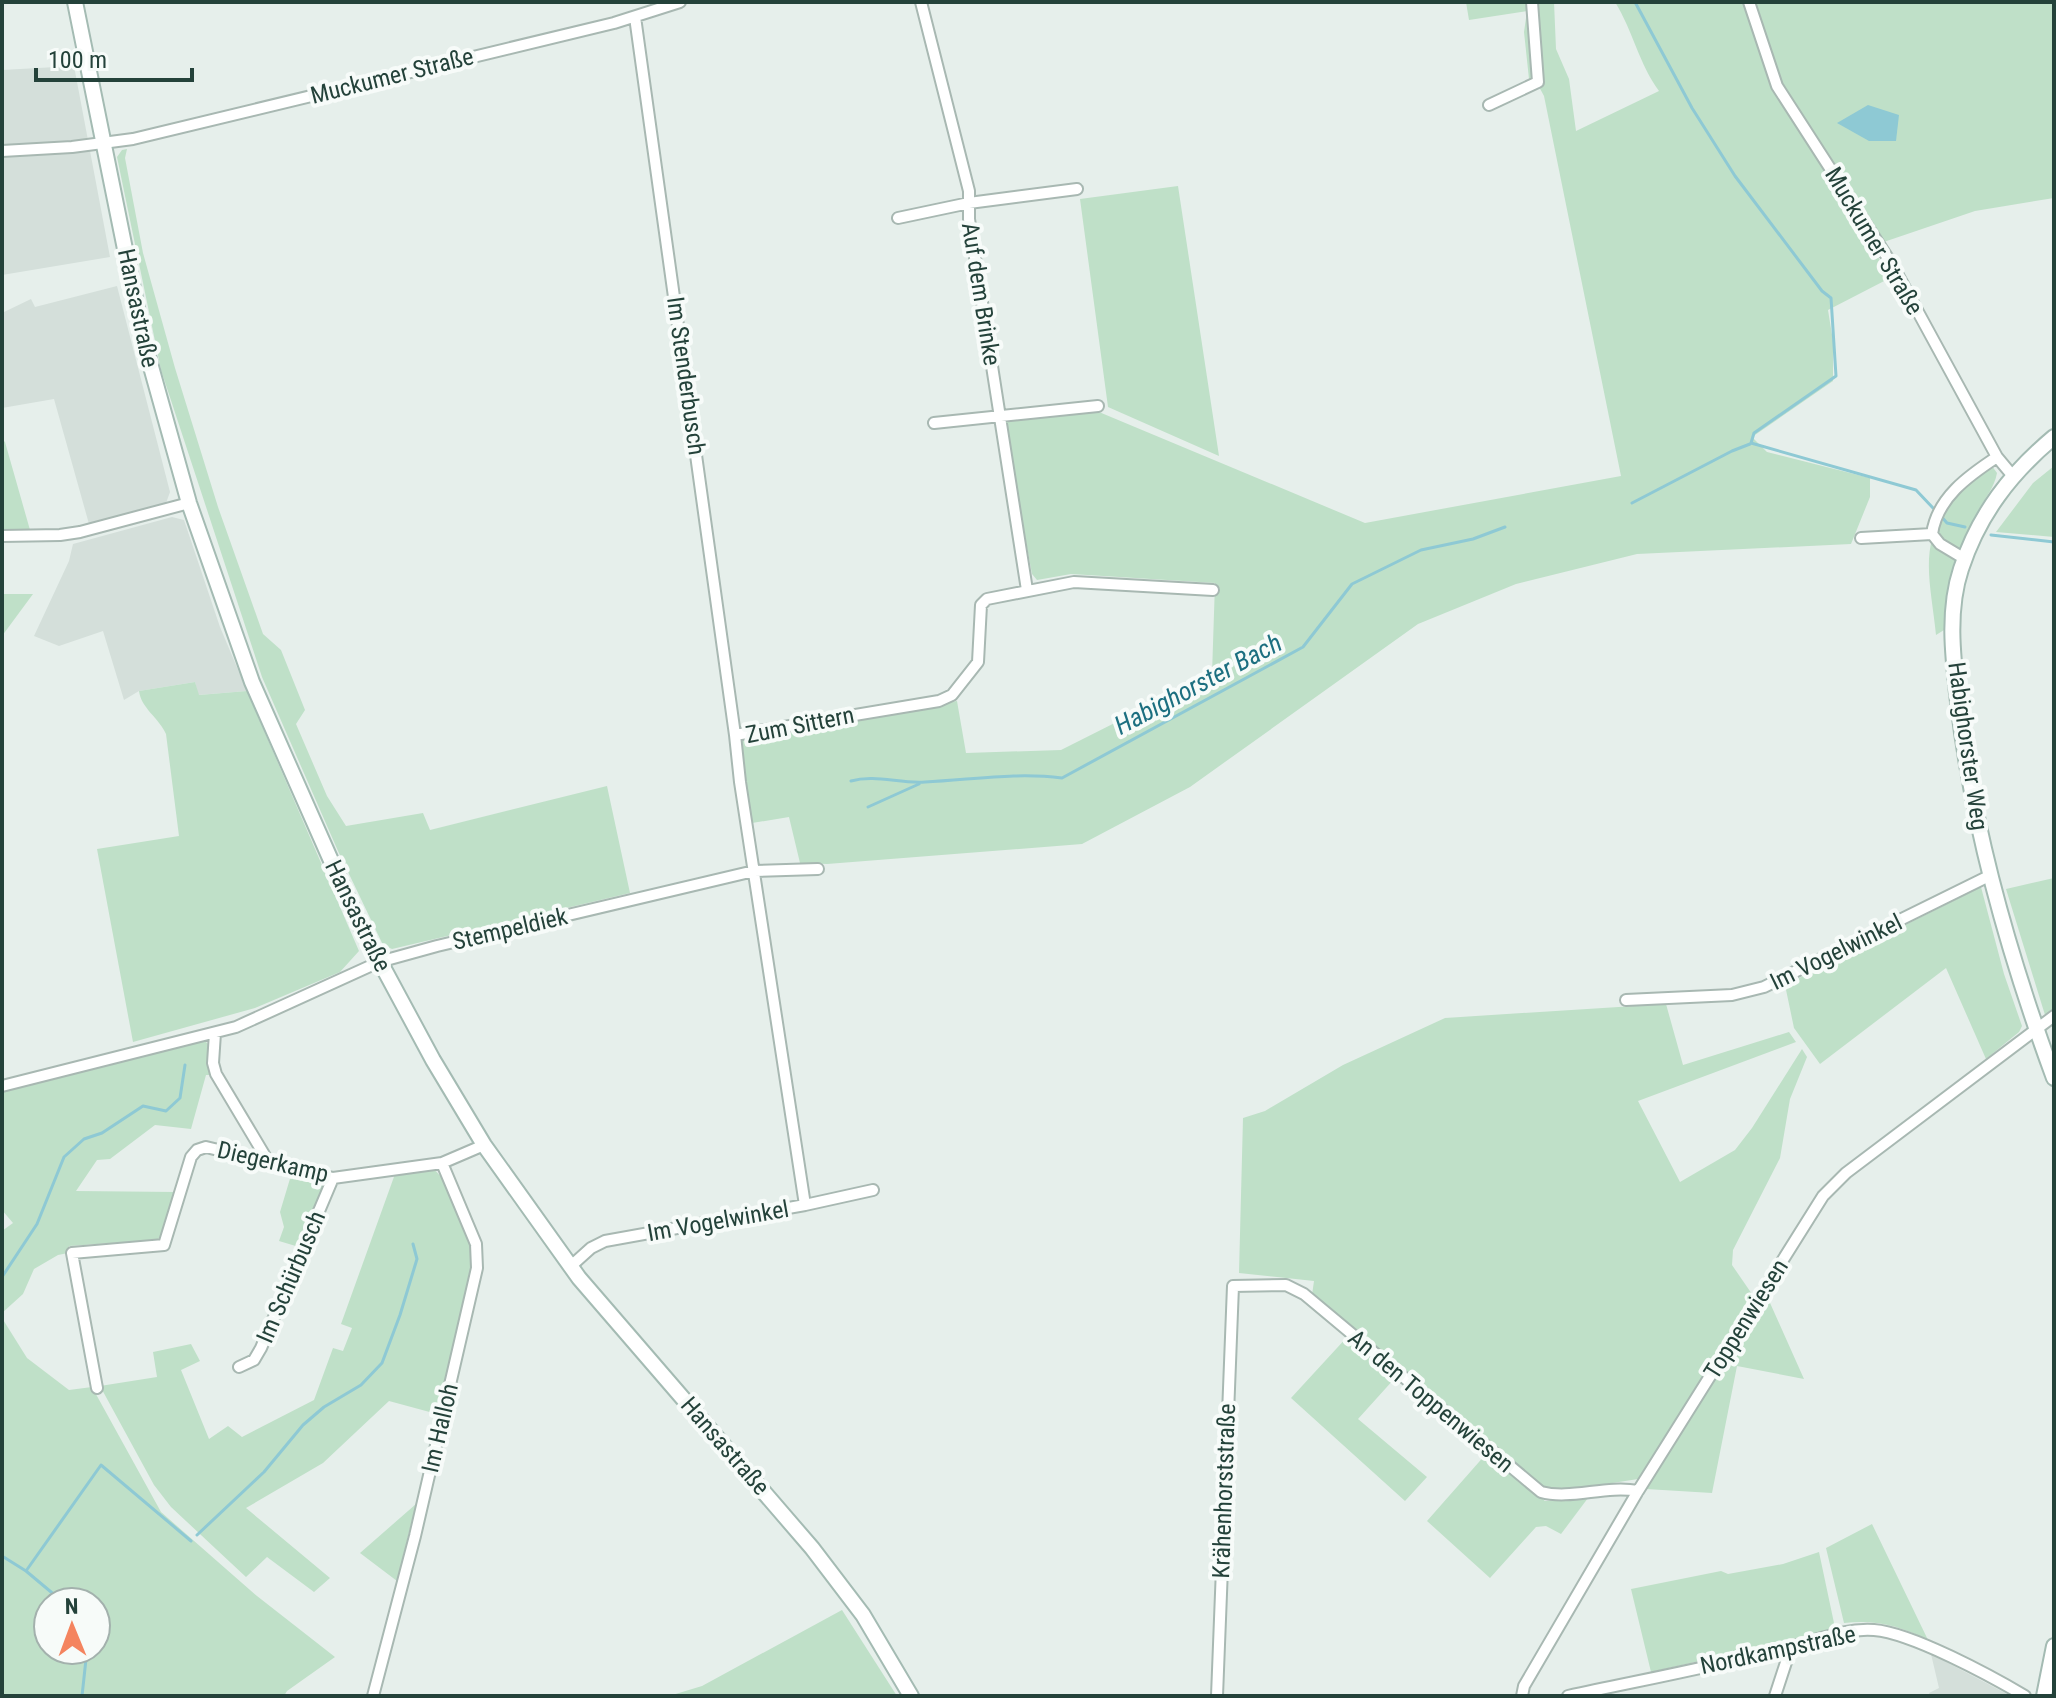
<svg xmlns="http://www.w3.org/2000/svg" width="2056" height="1698" viewBox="0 0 2056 1698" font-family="'Roboto Condensed',sans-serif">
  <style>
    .built { fill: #d4dfda }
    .green { fill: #bfe0c8; fill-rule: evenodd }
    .water { fill: #8ec9d4 }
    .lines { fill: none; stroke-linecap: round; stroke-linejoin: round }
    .stream { stroke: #8ec9d4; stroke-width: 3 }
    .street-casing { stroke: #a8b8b2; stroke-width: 14 }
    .secondary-casing { stroke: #a4bbb3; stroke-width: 18 }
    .street { stroke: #fff; stroke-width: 10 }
    .secondary { stroke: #fff; stroke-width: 14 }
    .labels { text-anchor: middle; stroke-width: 8; stroke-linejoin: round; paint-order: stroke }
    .street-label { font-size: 24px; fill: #24423a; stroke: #f7fbf9 }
    .water-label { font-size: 26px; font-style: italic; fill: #1c6f80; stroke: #f7fbf9 }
  </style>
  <rect width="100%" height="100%" fill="#e6efeb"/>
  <!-- built -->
  <path class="built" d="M74,66l36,191 -108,18v-205z
    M117,286l53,206 -4,11 -77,21 -35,-125 -52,9v-95l29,-14 4,8z
    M172,517l12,3 36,107 27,64 -49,4 -3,-13 -56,9 -15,9 -21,-69 -44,15 -25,-10 35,-75 4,-17z
    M1931,1654l80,42h-81l-1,-3 10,-5z"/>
  <!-- green -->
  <path class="green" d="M1466,2h88l2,47 13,30 7,52 83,-40c-20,-27 -26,-60 -44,-89h439v196l-79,13 -103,35 18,32 -62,32 5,31v40l-81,56 15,15 103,26v19l-19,47 -214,10 -121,30 -98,40 -228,163 -108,57 -255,20 -27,-1 -11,-46 -37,6 -13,-82 19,-7 199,-33 9,52 95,-3 151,-76 3,-91 -144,-9 -34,6 -5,-6 -29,-155 96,-7 266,111 256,-47 -77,-380 -7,-13 -8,-4 -5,-47 3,-21 -58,9z
    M127,149l-2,9 18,95 32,115 43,139 45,127 18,16 24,60 -9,14 31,72 19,30 77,-13 7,17 177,-44 23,107 -238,56 -9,-4 -45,-94 -76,-174 -101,-307 -44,-213 5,-7z
    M1178,186l41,270 -111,-49 -28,-208z
    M2,439l3,3 25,88h-28z
    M1992,466l5,7c-3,17 -15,28 -22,44 -19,37 -28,72 -31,113l-8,5c-6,-59 -20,-94 22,-142 9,-10 22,-23 34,-27z
    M2054,466v71l-58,-5 37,-49z
    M2,594h31l-31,42z
    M195,682l4,13 48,-4 112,260 -19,21 -85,36 -122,34 -36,-193 82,-13 -13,-102c-7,-16 -25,-26 -27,-43z
    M2054,878v130l-9,7 -39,-126z
    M1981,887l23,87 18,52 -3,6 -33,27 -40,-91 -126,96 -26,-36 -9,-43z
    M1666,1004l17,61 106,-33 7,10 -158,59 42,81 55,-32 17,-22 50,-79 5,8 -17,42 -10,59 -47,92 -1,15 22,32 -116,182 -77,12 -15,-2 -234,-194 2,-14 -75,-8 4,-155 22,-7 78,-46 102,-47z
    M205,1041l5,5 3,29h-7l-15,54 -36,-4 -45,34 -13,1 -21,31 100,1 -13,44 -7,4 -87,6 -1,7 -10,2 -24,14 -11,25 -21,19v-82l11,-8 -11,-13v-118z
    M433,1168l11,12 27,64 -1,26 -33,144 -48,-13 -66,62 -77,45 84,70 -16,14 -47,-35 -21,20 -75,-70 -17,-22 -54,-99 57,-9 -4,-25 38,-8 9,17 -19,9 28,69 19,-13 14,11 72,-37 19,-52 10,3 9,-23 -11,-4 54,-150z
    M292,1172l27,7 4,8 -24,60 -20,-6 5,-14 -4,-15z
    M1766,1294l38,85 -67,-13 -25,127 -66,-4z
    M2,1318l25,40 42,32 23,-3 69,125 96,84 78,61 -48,34 -3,5h-282zM48,1602h48v48h-48z
    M1348,1336l47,42 -37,41 69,58 -22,24 -114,-103z
    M1486,1454l59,47 43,-3 -27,36 -15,-8 -10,1 -46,51 -63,-57z
    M416,1504l-19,77 -37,-28z
    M1872,1524l56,116c-27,-14 -53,-21 -84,-17l-18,-75z
    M1819,1552l15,71 -2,8 -181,41 -20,-83 90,-18 7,3 55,-10z
    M842,1610l55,86h-228l33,-10z"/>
  <!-- water -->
  <path class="water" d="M1868,105l31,10 -3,26h-27l-32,-18z"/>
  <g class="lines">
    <!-- stream -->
    <path class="stream" d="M1635,2l57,106 43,68 87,115 9,7 5,78 -82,57 -3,10 165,47 17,18
      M1632,503l100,-52 18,-7
      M1940,515l7,8 18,4
      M1991,535l63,7
      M851,781c24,-7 49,3 74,1 46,-2 90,-10 137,-4l241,-131 49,-63 69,-34 52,-11 32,-12
      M868,807l51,-23
      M2,1277l35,-53 27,-67 20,-18 18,-6 41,-27 23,5 14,-13 5,-33
      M197,1535l67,-63 39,-47 21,-18 37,-22 21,-22 18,-48 17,-56 -4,-15
      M2,1556l24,15 37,31
      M26,1571l75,-106 90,76
      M82,1696l5,-46"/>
    <defs>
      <path id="street" d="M921,2l48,189v28l58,371
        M1749,2l28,84 116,180 104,191 15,18
        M635,17l100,718
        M1489,105l49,-23 -6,-80
        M2,151l70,-4 61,-8 481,-116 66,-21
        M898,218l71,-15 108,-14
        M934,423l164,-17
        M1932,534l8,10 25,15
        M2,536l58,-1 20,-3 109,-29
        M1861,538l71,-4c5,-36 36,-58 65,-77
        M1626,1000l106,-5 32,-8 225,-111
        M215,1033l-2,30 3,11 49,82 -1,5
        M2,1086l234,-59 143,-65 58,-16 317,-75 64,-2
        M805,1205l-65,-423 -5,-47 204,-34 13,-6 26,-33 3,-57 6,-6 87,-17 139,8
        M571,1266l20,-18 14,-7 200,-36 68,-15
        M239,1367l15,-7 7,-12 72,-170
        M97,1388l-25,-135 92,-8 27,-88 6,-7 9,-3 127,31 109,-15 42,-18
        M373,1696l42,-160 62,-268 -1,-24 -34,-81
        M1217,1696l16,-410 53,-1 18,9 237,198c30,8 64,-7 97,-1
        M1522,1696l2,-10 114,-195 185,-295 23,-23 208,-157
        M1568,1696c74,-16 149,-30 222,-49 28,-7 54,-19 84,-17 38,3 117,46 151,66
        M1775,1696l16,-49"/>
      <path id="secondary" d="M75,2l68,336 46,165 63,179 104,235 77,143 51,85 95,133 233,270 51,67 48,81
        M2054,437c-43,36 -75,77 -93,132 -14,42 -8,89 -3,133 15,129 51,254 96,376
        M2044,1696l10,-50"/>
    </defs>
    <!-- street casing -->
    <use href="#street" class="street-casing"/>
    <!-- secondary casing -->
    <use href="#secondary" class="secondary-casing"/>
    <!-- street -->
    <use href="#street" class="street"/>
    <!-- secondary -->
    <use href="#secondary" class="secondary"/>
  </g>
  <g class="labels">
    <!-- street labels -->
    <g class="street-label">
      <text transform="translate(392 76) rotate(-14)" y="8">Muckumer Straße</text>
      <text transform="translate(1874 241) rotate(59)" y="8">Muckumer Straße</text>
      <text transform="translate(981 294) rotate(81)" y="8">Auf dem Brinke</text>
      <text transform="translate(138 308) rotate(78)" y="8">Hansastraße</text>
      <text transform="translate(686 376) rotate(82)" y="8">Im Stenderbusch</text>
      <text transform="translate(800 725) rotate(-11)" y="8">Zum Sittern</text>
      <text transform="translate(1968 746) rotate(82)" y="8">Habighorster Weg</text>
      <text transform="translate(358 916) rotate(64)" y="8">Hansastraße</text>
      <text transform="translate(510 929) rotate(-13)" y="8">Stempeldiek</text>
      <text transform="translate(1836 952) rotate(-26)" y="8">Im Vogelwinkel</text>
      <text transform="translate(273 1162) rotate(13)" y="8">Diegerkamp</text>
      <text transform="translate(718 1221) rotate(-10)" y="8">Im Vogelwinkel</text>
      <text transform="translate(291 1277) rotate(-67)" y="8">Im Schürbusch</text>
      <text transform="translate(1746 1319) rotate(-58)" y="8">Toppenwiesen</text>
      <text transform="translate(1431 1401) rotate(40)" y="8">An den Toppenwiesen</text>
      <text transform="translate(440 1428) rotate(-77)" y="8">Im Halloh</text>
      <text transform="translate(725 1446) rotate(49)" y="8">Hansastraße</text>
      <text transform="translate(1224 1491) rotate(-88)" y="8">Krähenhorststraße</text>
      <text transform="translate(1778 1650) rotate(-12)" y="8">Nordkampstraße</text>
    </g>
    <!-- water labels -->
    <g class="water-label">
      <text transform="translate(1198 684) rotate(-28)" y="9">Habighorster Bach</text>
    </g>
  </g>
  <!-- border -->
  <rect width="2056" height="1698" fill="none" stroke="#24423a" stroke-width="8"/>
  <!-- north arrow -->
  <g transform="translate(72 1626) rotate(359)"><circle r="38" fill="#f7fbf9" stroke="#a3b1ad" stroke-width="2"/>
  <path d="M0-6L14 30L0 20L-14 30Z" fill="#f4845f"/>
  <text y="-12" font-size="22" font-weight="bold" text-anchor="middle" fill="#24423a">N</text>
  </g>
  <!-- scale -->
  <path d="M36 68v12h156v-12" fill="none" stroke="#24423a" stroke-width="4"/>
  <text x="48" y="68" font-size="24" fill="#24423a" stroke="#f7fbf9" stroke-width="6" paint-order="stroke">100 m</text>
</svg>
